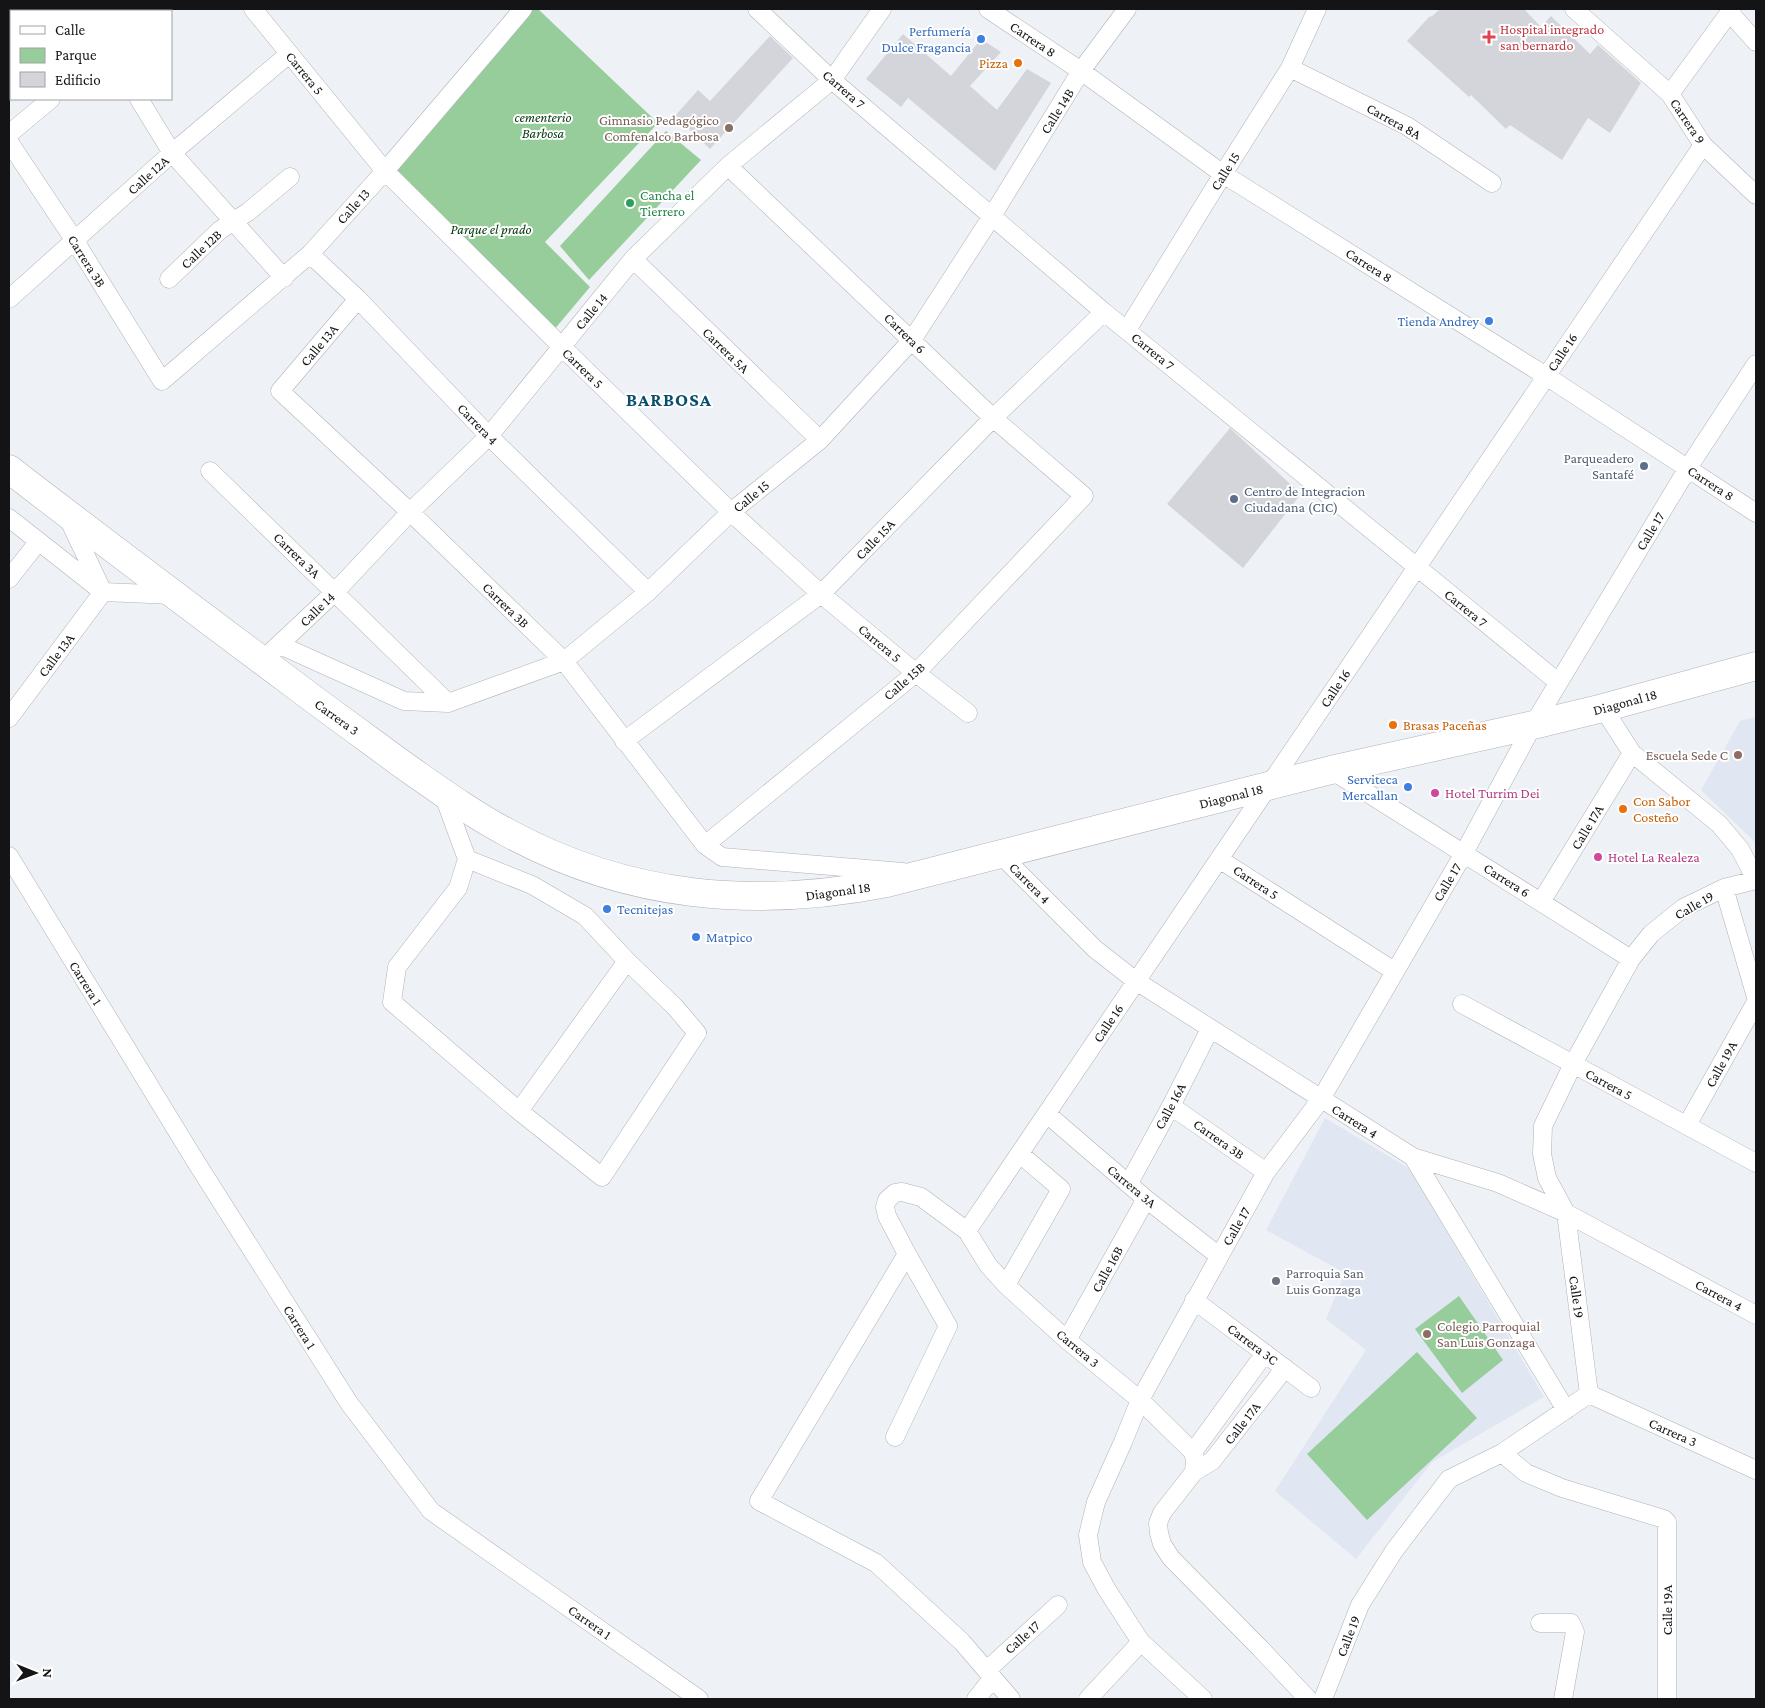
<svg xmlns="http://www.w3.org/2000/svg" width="1765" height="1708" viewBox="0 0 1765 1708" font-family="'Crimson Pro',serif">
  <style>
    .built { fill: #e0e6f2 }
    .green { fill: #97cd9a }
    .building { fill: #d3d5da }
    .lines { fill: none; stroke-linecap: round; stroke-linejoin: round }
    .minor-casing { stroke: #b0b2b7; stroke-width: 19 }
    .primary-casing { stroke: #b0b2b7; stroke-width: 29 }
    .minor { stroke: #fff; stroke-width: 18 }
    .primary { stroke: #fff; stroke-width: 28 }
    .health-dot { fill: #e0444e; stroke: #fff; stroke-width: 2 }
    .shop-dot { fill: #3f7fe0; stroke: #fff; stroke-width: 2 }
    .food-dot { fill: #e8710a; stroke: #fff; stroke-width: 2 }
    .education-dot { fill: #8d6e63; stroke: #fff; stroke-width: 2 }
    .leisure-dot { fill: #2e9e5b; stroke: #fff; stroke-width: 2 }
    .service-dot { fill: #5c6f8a; stroke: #fff; stroke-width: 2 }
    .hotel-dot { fill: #d1479c; stroke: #fff; stroke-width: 2 }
    .worship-dot { fill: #6b7280; stroke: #fff; stroke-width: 2 }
    .labels { text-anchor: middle; stroke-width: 4; stroke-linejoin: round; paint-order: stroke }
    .health-label { font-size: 14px; fill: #be3a42; stroke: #fff; text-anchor: start }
    .shop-label { font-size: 14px; fill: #366cbe; stroke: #fff; text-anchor: end }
    .street-label { font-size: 14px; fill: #141416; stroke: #fff }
    .food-label { font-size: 14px; fill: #c56008; stroke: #fff; text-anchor: start }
    .park-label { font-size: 14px; font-style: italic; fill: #00380b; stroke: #fff }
    .education-label { font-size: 14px; fill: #785e54; stroke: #fff; text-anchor: end }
    .leisure-label { font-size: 14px; fill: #27864d; stroke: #fff; text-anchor: start }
    .service-label { font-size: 14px; fill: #4e5e75; stroke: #fff; text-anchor: end }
    .hotel-label { font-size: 14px; fill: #b23c85; stroke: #fff; text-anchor: start }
    .worship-label { font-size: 14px; fill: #5b616d; stroke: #fff; text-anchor: start }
    .district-label { font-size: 19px; font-weight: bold; letter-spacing: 1px; fill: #0a4e6d; stroke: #fff }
  </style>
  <rect width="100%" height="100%" fill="#eef1f6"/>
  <!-- built -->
  <path class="built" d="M1756,717v126l-55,-53 39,-69z
    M1325,1118l85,51 134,228 -112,65 -76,97 -81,-68 91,-141 -40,-31 19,-46 -79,-43z"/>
  <!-- green -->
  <path class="green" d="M533,9h5l120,114 -113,119 45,45 -37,44 -160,-160 38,-49z
    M666,131l35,29 -112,120 -29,-34z
    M1459,1296l44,64 -41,33 -47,-64z
    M1417,1352l60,66 -110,102 -60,-66z"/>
  <!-- building -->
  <path class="building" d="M1440,9h84l17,18 10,-11 39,38 8,-9 43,38 -31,50 -22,-15 -26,42 -52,-35 -4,4 -35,-34 -2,2 -62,-56 23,-25 1,1z
    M903,34l48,42 30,-37 20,13 -31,34 27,24 30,-41 24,14 -56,88 -87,-73 -7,9 -35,-28z
    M770,36l23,22 -83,91 -35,-33 23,-26 12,11z
    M1230,428l71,66 -58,74 -76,-64z"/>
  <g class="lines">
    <defs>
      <path id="minor" d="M67,9l3,2
        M253,9l132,162 177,176 169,165 90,82 95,79 52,40
        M757,9l75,71 272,232 454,370
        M988,9l93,62 142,103 323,202 210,137
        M1574,9l96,85 33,51 53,50
        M19,11l3,-2
        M150,11l3,-2
        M1730,13l26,29
        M1290,68l117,58 85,57
        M1670,94l62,-85
        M139,99l33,54 112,125
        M9,134l42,-35
        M9,142l66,99 87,140 148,-127 75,-83 138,-162
        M310,254l48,45 131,137 159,156
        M633,259l187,181
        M169,279l51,-49 28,-18 42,-35
        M9,299l163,-146 117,-99
        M358,299l-78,92 130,121 154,149 141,184 17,12 181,15
        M1127,330l96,-156 67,-106 27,-59
        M210,471l238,232
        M9,518l94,74
        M68,518l34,72
        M9,579l29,-37
        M103,592l71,3
        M280,645l124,56 44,2 116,-42 84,-69 83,-80 89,-72 92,-100 80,-124 89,-145 46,-62
        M271,652l64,-60 75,-80 79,-76 144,-177 95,-93 104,-86 50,-71
        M9,718l94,-126
        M624,741l197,-147 172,-176 111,-106
        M1331,770l300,189
        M443,794l24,65 -9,29 -61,79 -5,35 127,109 83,66 95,-144 -22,-26 -48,-46 -42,-45 -53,-31 -65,-26
        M705,845l211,-172 168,-177 -91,-78 -265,-252
        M1000,854l95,95 41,32 277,176 85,26 68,30 190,102
        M9,856l187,306 153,241 82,108 268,188
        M1219,859l175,112
        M1724,888l32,109
        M1541,902l91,-149
        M1462,1004l294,159
        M1171,1106l95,66
        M519,1111l108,-150
        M1047,1114l99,85 73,57
        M1687,1125l69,-123
        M1413,1157l153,253
        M1129,1183l42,-77 39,-77
        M967,1231l736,-1086
        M907,1254l-148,247 117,62 86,79 49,57
        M1006,1285l55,-96 -41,-35
        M1194,1300l117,88
        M1067,1340l79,-141
        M1589,1394l-23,-181 -19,-35 -5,-24 1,-28 30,-62 58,-105 20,-25 32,-26 41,-20 32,-8 -16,-31 -21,-25 -87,-71 -29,-45
        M1589,1394l167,76
        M895,1437l53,-111 -41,-72 -20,-38 -2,-9 2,-7 8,-7 7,-1 19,5 46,34 21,34 18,20 61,55 73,60 53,52 2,8 -1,12 -32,41 -4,10 1,10 3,11 9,14 89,90 48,51
        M1193,1452l72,-99
        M1502,1453l24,20 36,15 102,31 3,3v177
        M1194,1472l18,-11 73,-93
        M1540,1623h31l4,9 -12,67
        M987,1670l71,-65
        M976,1699l17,-21
        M1088,1699l53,-57
        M1203,1699l-62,-57 -34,-52 -15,-28 -4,-27 8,-33 27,-60 17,-42 126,-228 55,-73 143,-246 69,-128 155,-257 68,-104
        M1323,1699l37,-94 34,-54 55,-72 53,-26 87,-59"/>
      <path id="primary" d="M9,469c93,72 188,143 283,214 37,28 76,56 114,84 33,23 66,47 102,66 120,65 246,76 379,50l444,-113 202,-45 70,-17 153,-42"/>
    </defs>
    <!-- minor casing -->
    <use href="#minor" class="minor-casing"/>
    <!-- primary casing -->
    <use href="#primary" class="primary-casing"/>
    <!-- minor -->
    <use href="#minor" class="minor"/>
    <!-- primary -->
    <use href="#primary" class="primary"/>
  </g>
  <!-- markers -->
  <path class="health-dot" d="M1486.5 29.5h5v5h5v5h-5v5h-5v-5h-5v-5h5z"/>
  <g class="shop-dot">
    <circle cx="981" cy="39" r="5"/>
    <circle cx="1489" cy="321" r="5"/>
    <circle cx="1408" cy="787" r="5"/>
    <circle cx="607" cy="909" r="5"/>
    <circle cx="696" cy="937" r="5"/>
  </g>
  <g class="food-dot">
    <circle cx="1018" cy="63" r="5"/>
    <circle cx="1393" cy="725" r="5"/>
    <circle cx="1623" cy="809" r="5"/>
  </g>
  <g class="education-dot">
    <circle cx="729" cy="128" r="5"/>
    <circle cx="1738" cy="755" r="5"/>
    <circle cx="1427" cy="1334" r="5"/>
  </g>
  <circle class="leisure-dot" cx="630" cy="203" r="5"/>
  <g class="service-dot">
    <circle cx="1644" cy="466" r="5"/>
    <circle cx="1234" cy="499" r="5"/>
  </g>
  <g class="hotel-dot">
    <circle cx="1435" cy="793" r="5"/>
    <circle cx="1598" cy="857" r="5"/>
  </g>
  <circle class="worship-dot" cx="1276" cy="1281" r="5"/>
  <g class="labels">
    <!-- health labels -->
    <g class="health-label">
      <text x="1500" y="34">Hospital integrado<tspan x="1500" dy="16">san bernardo</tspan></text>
    </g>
    <!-- shop labels -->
    <g class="shop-label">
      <text x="971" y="36">Perfumería<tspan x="971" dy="16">Dulce Fragancia</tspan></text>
      <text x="1479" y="326">Tienda Andrey</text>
      <text x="1398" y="784">Serviteca<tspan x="1398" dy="16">Mercallan</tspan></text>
      <text x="617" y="914" text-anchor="start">Tecnitejas</text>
      <text x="706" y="942" text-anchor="start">Matpico</text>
    </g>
    <!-- street labels -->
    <g class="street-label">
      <text transform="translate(1033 39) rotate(34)" y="5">Carrera 8</text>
      <text transform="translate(305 73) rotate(51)" y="5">Carrera 5</text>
      <text transform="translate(844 89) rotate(41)" y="5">Carrera 7</text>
      <text transform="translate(1057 111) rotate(-58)" y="5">Calle 14B</text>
      <text transform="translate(1394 121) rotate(29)" y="5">Carrera 8A</text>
      <text transform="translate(1688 121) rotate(56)" y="5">Carrera 9</text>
      <text transform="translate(1225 171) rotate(-58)" y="5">Calle 15</text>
      <text transform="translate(148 175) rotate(-42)" y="5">Calle 12A</text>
      <text transform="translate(353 206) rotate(-48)" y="5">Calle 13</text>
      <text transform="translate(201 249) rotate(-43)" y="5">Calle 12B</text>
      <text transform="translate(87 261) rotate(58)" y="5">Carrera 3B</text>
      <text transform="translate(1369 265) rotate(32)" y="5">Carrera 8</text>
      <text transform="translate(591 311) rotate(-51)" y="5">Calle 14</text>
      <text transform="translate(905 333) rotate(44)" y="5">Carrera 6</text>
      <text transform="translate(319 345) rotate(-50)" y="5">Calle 13A</text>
      <text transform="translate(726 350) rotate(44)" y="5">Carrera 5A</text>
      <text transform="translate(1153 351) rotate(39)" y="5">Carrera 7</text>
      <text transform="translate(1562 352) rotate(-56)" y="5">Calle 16</text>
      <text transform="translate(583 368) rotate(44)" y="5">Carrera 5</text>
      <text transform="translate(478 424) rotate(46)" y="5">Carrera 4</text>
      <text transform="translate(1711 483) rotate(33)" y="5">Carrera 8</text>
      <text transform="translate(751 496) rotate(-39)" y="5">Calle 15</text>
      <text transform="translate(1650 531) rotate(-59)" y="5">Calle 17</text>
      <text transform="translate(875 539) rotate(-46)" y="5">Calle 15A</text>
      <text transform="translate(297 555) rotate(44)" y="5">Carrera 3A</text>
      <text transform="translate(506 605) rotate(44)" y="5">Carrera 3B</text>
      <text transform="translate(1466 608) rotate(39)" y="5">Carrera 7</text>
      <text transform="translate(317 609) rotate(-44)" y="5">Calle 14</text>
      <text transform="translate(880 643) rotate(40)" y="5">Carrera 5</text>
      <text transform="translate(56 655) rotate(-53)" y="5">Calle 13A</text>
      <text transform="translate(904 681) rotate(-41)" y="5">Calle 15B</text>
      <text transform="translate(1335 688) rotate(-56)" y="5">Calle 16</text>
      <text transform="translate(1625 702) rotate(-15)" y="5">Diagonal 18</text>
      <text transform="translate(337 717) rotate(36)" y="5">Carrera 3</text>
      <text transform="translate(1231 796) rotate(-14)" y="5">Diagonal 18</text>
      <text transform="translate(1587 827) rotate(-59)" y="5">Calle 17A</text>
      <text transform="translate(1507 880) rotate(32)" y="5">Carrera 6</text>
      <text transform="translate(1256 882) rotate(33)" y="5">Carrera 5</text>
      <text transform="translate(1447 882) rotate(-59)" y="5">Calle 17</text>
      <text transform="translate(1030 883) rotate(45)" y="5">Carrera 4</text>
      <text transform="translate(838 891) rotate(-8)" y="5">Diagonal 18</text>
      <text transform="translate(1694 905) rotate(-30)" y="5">Calle 19</text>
      <text transform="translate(86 983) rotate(58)" y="5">Carrera 1</text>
      <text transform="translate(1108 1023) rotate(-56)" y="5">Calle 16</text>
      <text transform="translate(1721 1064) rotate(-61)" y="5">Calle 19A</text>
      <text transform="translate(1609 1084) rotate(28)" y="5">Carrera 5</text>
      <text transform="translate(1170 1106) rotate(-62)" y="5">Calle 16A</text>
      <text transform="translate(1355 1121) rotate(32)" y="5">Carrera 4</text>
      <text transform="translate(1219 1139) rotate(35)" y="5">Carrera 3B</text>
      <text transform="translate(1132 1186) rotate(40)" y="5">Carrera 3A</text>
      <text transform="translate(1236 1226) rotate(-60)" y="5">Calle 17</text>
      <text transform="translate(1107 1269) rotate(-61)" y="5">Calle 16B</text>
      <text transform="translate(1719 1295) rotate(28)" y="5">Carrera 4</text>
      <text transform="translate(1577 1297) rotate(82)" y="5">Calle 19</text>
      <text transform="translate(300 1327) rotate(58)" y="5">Carrera 1</text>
      <text transform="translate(1253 1344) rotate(37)" y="5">Carrera 3C</text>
      <text transform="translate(1078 1348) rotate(40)" y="5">Carrera 3</text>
      <text transform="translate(1242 1423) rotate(-52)" y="5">Calle 17A</text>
      <text transform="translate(1673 1432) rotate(24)" y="5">Carrera 3</text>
      <text transform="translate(1667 1610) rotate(-90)" y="5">Calle 19A</text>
      <text transform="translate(590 1622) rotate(35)" y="5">Carrera 1</text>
      <text transform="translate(1348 1636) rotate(-69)" y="5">Calle 19</text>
      <text transform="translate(1022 1637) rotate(-42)" y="5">Calle 17</text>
    </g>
    <!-- food labels -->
    <g class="food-label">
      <text x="1008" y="68" text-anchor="end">Pizza</text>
      <text x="1403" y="730">Brasas Paceñas</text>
      <text x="1633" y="806">Con Sabor<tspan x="1633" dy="16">Costeño</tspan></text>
    </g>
    <!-- park labels -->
    <g class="park-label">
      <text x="543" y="122">cementerio<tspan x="543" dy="16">Barbosa</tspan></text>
      <text x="491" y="234">Parque el prado</text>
    </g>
    <!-- education labels -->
    <g class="education-label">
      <text x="719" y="125">Gimnasio Pedagógico<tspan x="719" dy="16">Comfenalco Barbosa</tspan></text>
      <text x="1728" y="760">Escuela Sede C</text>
      <text x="1437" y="1331" text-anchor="start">Colegio Parroquial<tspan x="1437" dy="16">San Luis Gonzaga</tspan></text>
    </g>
    <!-- leisure labels -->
    <g class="leisure-label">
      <text x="640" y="200">Cancha el<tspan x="640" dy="16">Tierrero</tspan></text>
    </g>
    <!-- service labels -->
    <g class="service-label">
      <text x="1634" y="463">Parqueadero<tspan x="1634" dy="16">Santafé</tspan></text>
      <text x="1244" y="496" text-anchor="start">Centro de Integracion<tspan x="1244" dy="16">Ciudadana (CIC)</tspan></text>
    </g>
    <!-- hotel labels -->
    <g class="hotel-label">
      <text x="1445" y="798">Hotel Turrim Dei</text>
      <text x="1608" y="862">Hotel La Realeza</text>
    </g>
    <!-- worship labels -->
    <g class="worship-label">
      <text x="1286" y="1278">Parroquia San<tspan x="1286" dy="16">Luis Gonzaga</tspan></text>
    </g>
    <!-- district labels -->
    <g class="district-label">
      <text x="669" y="406">BARBOSA</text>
    </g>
  </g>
  <!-- border -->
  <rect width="1765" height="1708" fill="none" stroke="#141416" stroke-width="20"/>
  <!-- legend -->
  <rect x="10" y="10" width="162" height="90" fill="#ffffff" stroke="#a1a1a2"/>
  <rect x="20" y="26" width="25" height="8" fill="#ffffff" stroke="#a1a1a2"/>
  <text x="55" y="35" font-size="15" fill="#141416">Calle</text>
  <rect x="20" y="48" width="25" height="15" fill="#97cd9a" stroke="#a1a1a2"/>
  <text x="55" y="60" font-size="15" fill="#141416">Parque</text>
  <rect x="20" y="72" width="25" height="15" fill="#d3d5da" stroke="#a1a1a2"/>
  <text x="55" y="85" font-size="15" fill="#141416">Edificio</text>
  <!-- north arrow -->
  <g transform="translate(35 1673) rotate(91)" stroke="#ffffff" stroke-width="4" paint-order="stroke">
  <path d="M0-4L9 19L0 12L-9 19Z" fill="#141416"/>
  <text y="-8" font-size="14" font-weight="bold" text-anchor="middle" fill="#141416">N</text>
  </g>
</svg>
